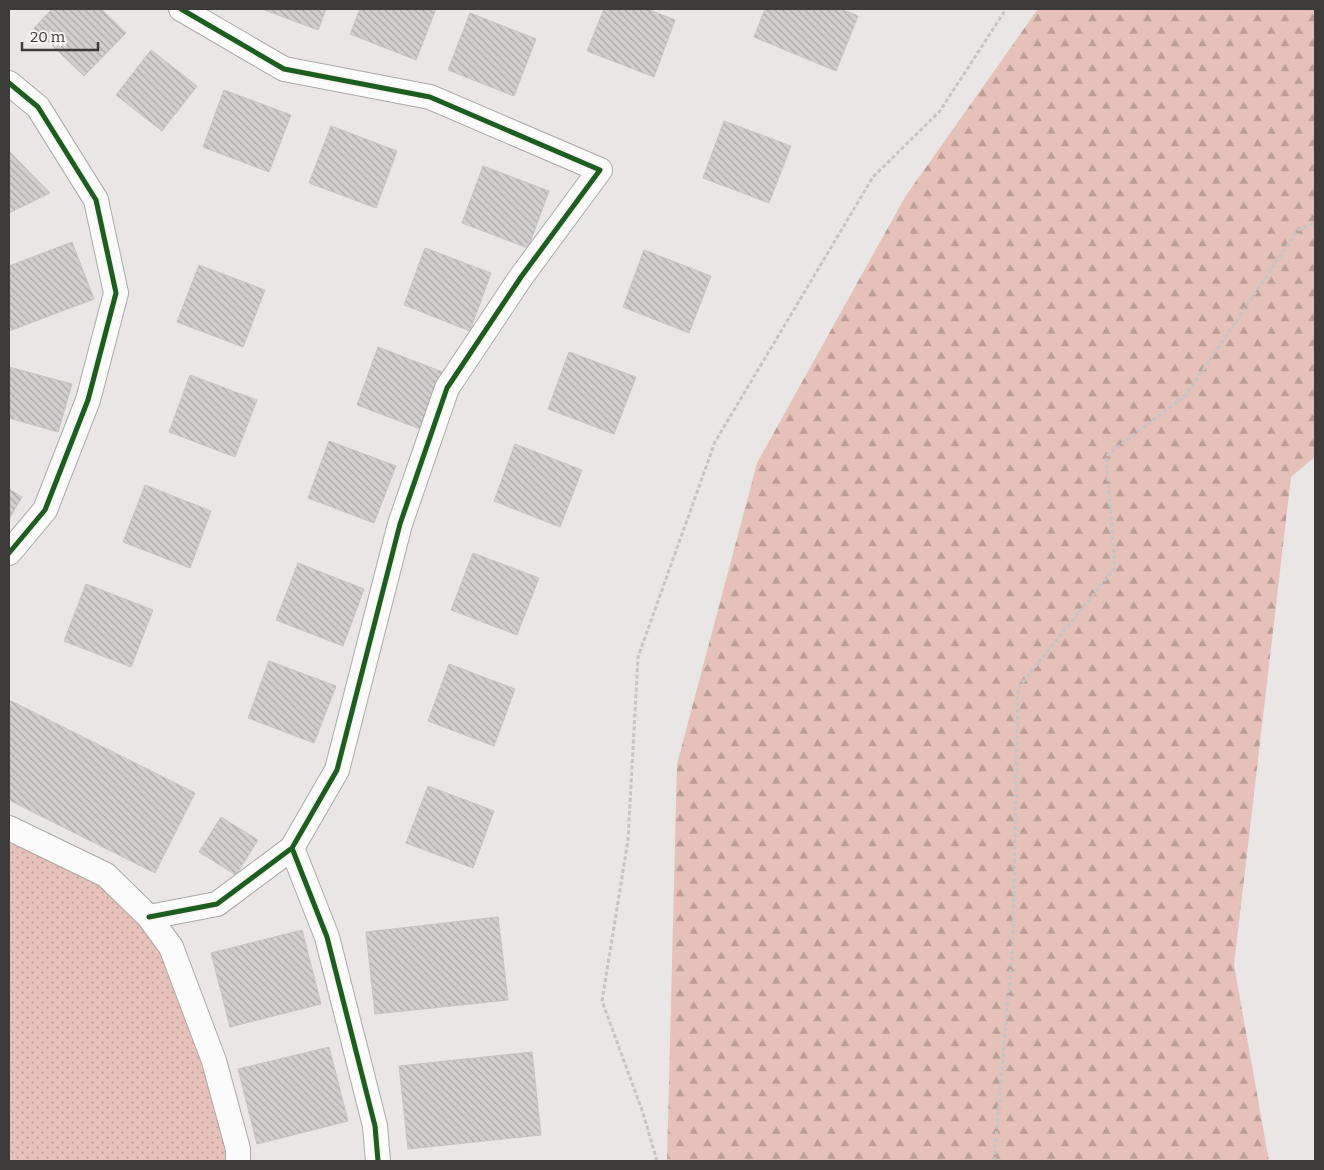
<svg xmlns="http://www.w3.org/2000/svg" width="1324" height="1170" viewBox="0 0 1324 1170" font-family="Bitter,serif">
  <style>
    .grass { fill: url(#grass-dots) }
    .forest { fill: url(#forest-firs) }
    .building { fill: url(#building-back-hatch); stroke: #c6c3c3 }
    .lines { fill: none; stroke-linecap: round; stroke-linejoin: round }
    .minor-casing { stroke: #acaaa9; stroke-width: 26 }
    .path { stroke: #c5c5c5; stroke-width: 3; stroke-dasharray: 4 2.5; stroke-linecap: butt }
    .minor { stroke: #fcfbfb; stroke-width: 24 }
    .cycleway-casing { stroke: #f8f2f0; stroke-width: 8 }
    .cycleway { stroke: #1b5e20; stroke-width: 5 }
  </style>
  <defs>
    <pattern id="grass-dots" width="8" height="8" patternUnits="userSpaceOnUse" patternTransform="scale(1.25)"><rect width="8" height="8" fill="#e6c1b9"/><path d="M2 2h.1M6 6h.1" fill="none" stroke="#bc9e97" stroke-width="1.8" stroke-linecap="round"/></pattern>
    <pattern id="forest-firs" width="22" height="20" patternUnits="userSpaceOnUse" patternTransform="scale(1.25)"><rect width="22" height="20" fill="#e6c1b9"/><path d="M5 1l3.5 6h-7zM16 11l3.5 6h-7z" fill="#bc9e97"/></pattern>
    <pattern id="building-back-hatch" width="6" height="6" patternUnits="userSpaceOnUse" patternTransform="scale(1.25)"><rect width="6" height="6" fill="#d1cece"/><path d="M-1 5l2 2M0 0l6 6M5-1l2 2" fill="none" stroke="#aba8a8"/></pattern>
  </defs>
  <rect width="100%" height="100%" fill="#e9e6e5"/>
  <!-- grass -->
  <path class="grass" d="M9,828l97,47 65,72 67,214h-229z"/>
  <!-- forest -->
  <path class="forest" d="M1038,9h277v448l-24,20 -57,488 35,196h-602l10,-397 80,-301 148,-266z"/>
  <!-- building -->
  <path class="building" d="M52,9h49l25,24 -42,43 -50,-48z
    M262,9h64l-8,21z
    M360,9h76l-20,51 -66,-26z
    M604,9h43l28,11 -21,57 -67,-26z
    M765,9h76l17,7 -22,55 -82,-34z
    M470,13l66,26 -22,57 -66,-26z
    M151,50l46,36 -35,45 -46,-36z
    M224,90l67,25 -22,57 -66,-25z
    M724,121l67,25 -22,57 -66,-25z
    M331,126l66,25 -21,57 -67,-25z
    M9,151l41,42 -41,20z
    M483,166l66,25 -21,57 -66,-25z
    M72,242l22,57 -85,32v-65z
    M425,248l66,25 -21,58 -66,-26z
    M644,250l67,26 -22,57 -66,-26z
    M199,265l66,25 -22,57 -66,-25z
    M378,347l67,26 -22,57 -66,-25z
    M569,352l67,25 -22,57 -66,-25z
    M9,367l63,17 -14,48 -49,-14z
    M190,375l67,25 -22,57 -66,-25z
    M329,441l67,25 -22,57 -66,-25z
    M515,444l67,26 -22,57 -66,-26z
    M145,485l66,26 -21,57 -67,-26z
    M9,489l13,8 -13,22z
    M473,553l66,25 -22,57 -66,-25z
    M298,563l66,26 -21,57 -67,-26z
    M86,584l67,26 -22,57 -67,-26z
    M269,661l67,25 -22,57 -66,-25z
    M449,664l66,25 -21,57 -66,-25z
    M9,700l186,93 -40,80 -146,-73z
    M428,786l66,25 -21,57 -67,-25z
    M221,817l37,23 -22,35 -37,-23z
    M498,917l10,83 -133,14 -9,-82z
    M302,930l19,74 -91,23 -19,-74z
    M329,1047l19,74 -91,23 -19,-75z
    M532,1052l9,83 -133,14 -9,-83z"/>
  <g class="lines">
    <defs>
      <path id="minor" d="M9,83l29,24 58,93 20,93 -28,107 -43,110 -36,43
        M9,828l97,47 43,42 22,30 43,114 24,88v12
        M292,848l35,89 48,189 3,35
        M149,917l68,-13 75,-56 45,-78 63,-246 47,-136 74,-111 79,-107 -170,-73 -146,-28 -103,-60"/>
    </defs>
    <!-- minor casing -->
    <use href="#minor" class="minor-casing"/>
    <!-- path -->
    <path class="path" d="M657,1161l-14,-48 -41,-112 26,-161 10,-183 77,-215 158,-265 67,-66 66,-102
      M994,1161l19,-218 5,-255 97,-120 -9,-112 80,-61 112,-165 17,-7"/>
    <!-- minor -->
    <use href="#minor" class="minor"/>
    <defs>
      <path id="cycleway" d="M9,83l29,24 58,93 20,93 -28,107 -43,110 -36,43
        M292,848l35,89 48,189 3,35
        M149,917l68,-13 75,-56 45,-78 63,-246 47,-136 74,-111 79,-107 -170,-73 -146,-28 -103,-60"/>
    </defs>
    <!-- cycleway casing -->
    <use href="#cycleway" class="cycleway-casing"/>
    <!-- cycleway -->
    <use href="#cycleway" class="cycleway"/>
  </g>
  <!-- border -->
  <rect width="1324" height="1170" fill="none" stroke="#3d3b3a" stroke-width="20"/>
  <!-- scale -->
  <path d="M22 42v8h76v-8" fill="none" stroke="#3d3b3a" stroke-width="2.5"/>
  <text x="30" y="42" font-size="15" fill="#3d3b3a" stroke="#f8f2f0" stroke-width="4" paint-order="stroke">20 m</text>
</svg>
